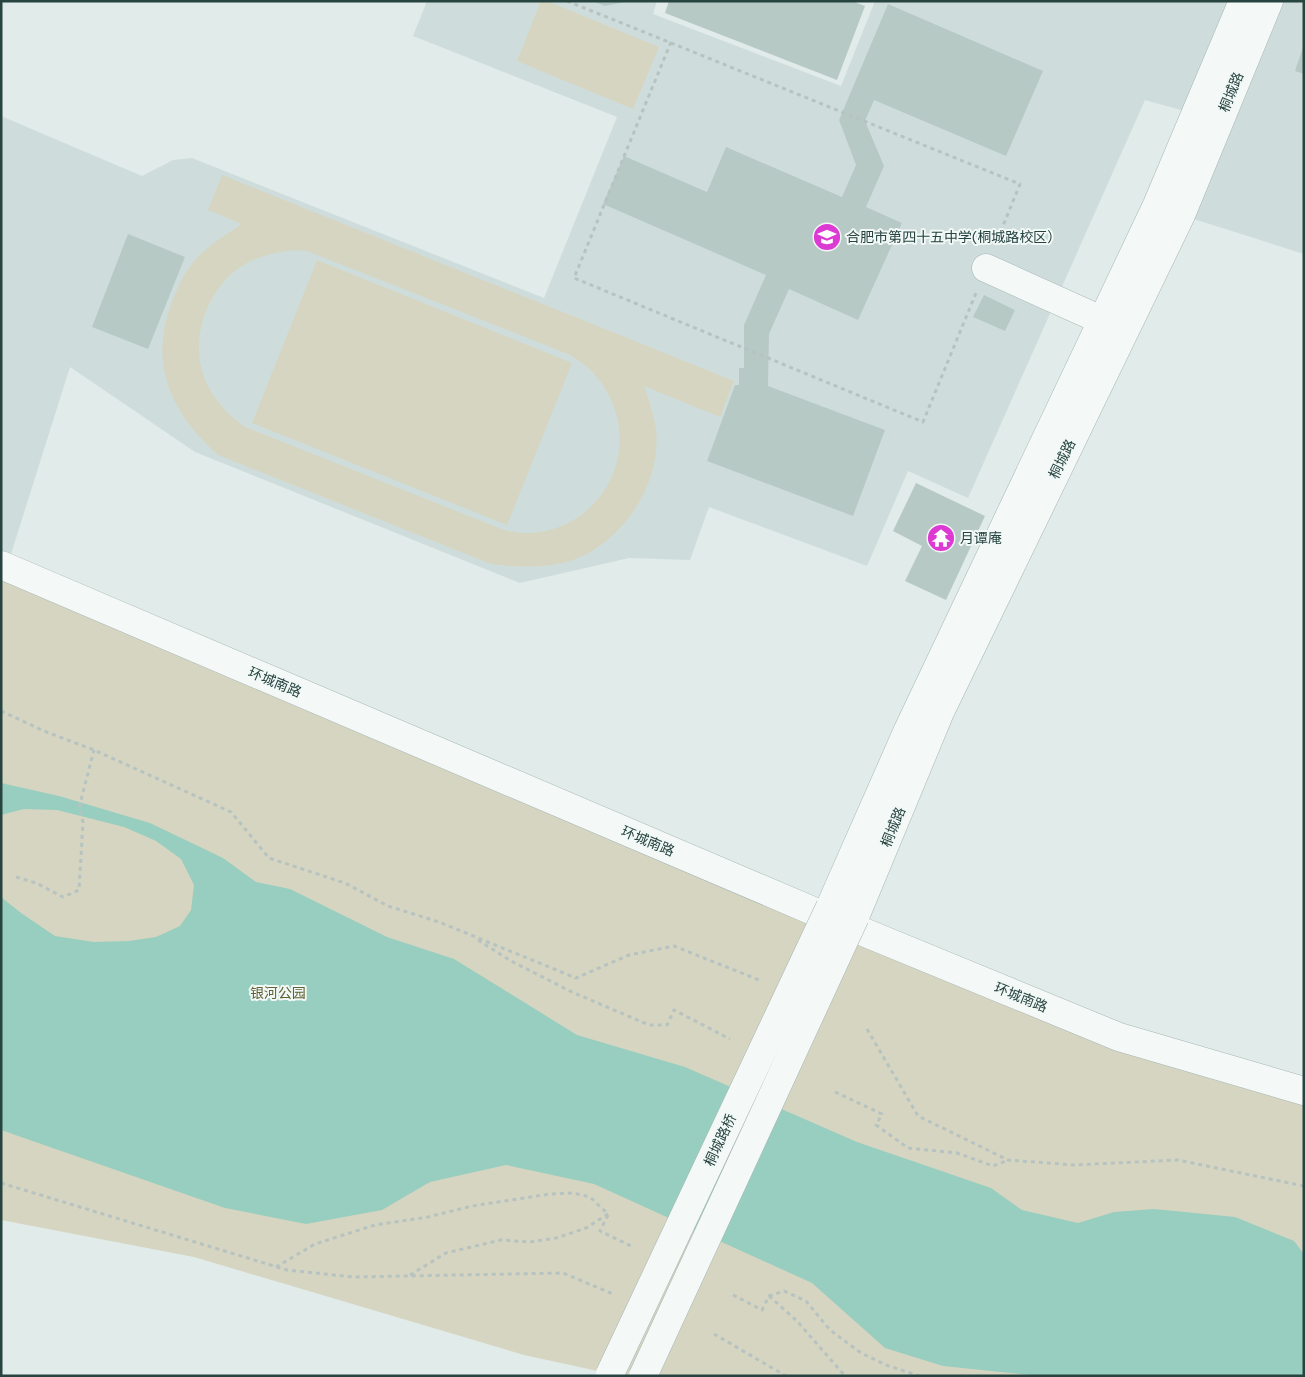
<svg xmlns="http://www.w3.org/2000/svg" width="1305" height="1377" viewBox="0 0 1305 1377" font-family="'DM Sans','Noto Sans SC',sans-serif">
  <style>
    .built { fill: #cedddb }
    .green { fill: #d6d5c1; fill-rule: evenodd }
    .water { fill: #98cebf }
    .building { fill: #b7c9c5 }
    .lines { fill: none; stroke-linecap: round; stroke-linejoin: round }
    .minor-casing { stroke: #a5b6b3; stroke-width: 29 }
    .path { stroke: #b6c3c1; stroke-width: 3; stroke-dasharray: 4 4; stroke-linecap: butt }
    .minor { stroke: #f4f9f8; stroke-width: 28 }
    .minor-bridge-casing { stroke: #a5b6b3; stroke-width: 29; stroke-linecap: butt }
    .minor-bridge { stroke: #f4f9f8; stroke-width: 28 }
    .labels { text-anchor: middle; stroke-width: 4; stroke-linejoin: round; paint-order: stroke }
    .street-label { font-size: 14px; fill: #274440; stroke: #f1f8f6 }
    .poi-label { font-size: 14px; fill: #274440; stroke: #f1f8f6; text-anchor: start }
    .park-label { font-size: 14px; fill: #616233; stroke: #f1f8f6 }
  </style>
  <rect width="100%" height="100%" fill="#e1ebe9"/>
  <!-- built -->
  <path class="built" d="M427,1h230l-4,13 188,72 34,-85h368l-48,113 -50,-14 -177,398 -60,-27 -41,95 -158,-59 -19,53 -61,-2 -109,25 -325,-131 -125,-85 -59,187 -10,-4v-434l141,60 31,-16 19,-2 352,140 73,-181 -204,-81z
    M1269,1h35v253l-123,-39z"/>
  <!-- green -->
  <path class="green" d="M541,1h6l112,46 -26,62 -116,-48z
    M222,175l512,206 -14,36 -76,-31c5,14 10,29 12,44 5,50 -27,102 -71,125 -28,14 -63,13 -94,9l-273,-109c-47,-42 -70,-91 -46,-153 7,-19 15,-35 30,-49 12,-11 26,-20 40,-29l-34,-14zM293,250l14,1 261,103c10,6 20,12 27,21 39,44 31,110 -18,143 -16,10 -35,16 -54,15 -6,0 -13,-2 -19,-3l-259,-103c-15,-10 -27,-23 -36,-39 -22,-40 -6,-94 30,-120 17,-12 35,-15 54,-18z
    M317,260l255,103 -65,162 -255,-102z
    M1,577l906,382 397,127v290h-683l-97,-21 -330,-98 -193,-37z"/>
  <!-- water -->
  <path class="water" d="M1,783l58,13 91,27 73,35 33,24 34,7 97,48 67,22 123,76 108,32 172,75 134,46 31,22 56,13 36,-11 40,-3 81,8 59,24 10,13v122h-264l-97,-10 -58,-18 -73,-65 -218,-99 -88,-19 -76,17 -48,28 -76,14 -81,-16 -224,-78v-233l20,16 34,23 39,6 35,-1 27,-4 24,-11 11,-16 3,-25 -13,-26 -25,-18 -32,-14 -67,-17 -33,-1 -23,6z"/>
  <!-- building -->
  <path class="building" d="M592,1h33v1l-20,4z
    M669,1h183l13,5 -28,74 -172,-67z
    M888,4l155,67 -37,85 -132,-56 -9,21 19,45 -18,41 36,16 -44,97 -69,-31 -20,45 -1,52 117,44 -32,86 -146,-55 28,-76h4v-17h5v-43l22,-50 -163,-71 21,-48 83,36 19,-45 116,50 14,-32 -17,-45z
    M1304,44v30l-9,-3z
    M128,234l57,23 -37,92 -56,-22z
    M984,295l31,15 -10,21 -32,-14z
    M916,483l69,33 -39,84 -41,-19 17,-35 -29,-15z"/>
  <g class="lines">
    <defs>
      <path id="minor" d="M986,268l133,60
        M1,565l826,352 292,120 185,54
        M830,907l78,-177 249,-525 86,-204
        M855,917l85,-205 241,-497 88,-214"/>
    </defs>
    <!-- minor casing -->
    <use href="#minor" class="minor-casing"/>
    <!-- path -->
    <path class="path" d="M567,1l453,183 -24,59
      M671,42l-97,236 349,144 53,-129
      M1,711l43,20 50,19 137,62 38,46 76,25 43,23 51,16 137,56 53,-23 45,-9 85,34
      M16,877l20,6 27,14 16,-7 4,-68 -4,-14 15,-58
      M478,940l33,21 61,31 77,33h18l7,-15 56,29
      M867,1029l51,87 90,44 66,5 104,-5 126,26
      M835,1092l47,22 -6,11 32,23 49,5 36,13 15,-6
      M1,1183l286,87 66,7 210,-4 50,21
      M608,1215l-8,16 33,16
      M276,1267l39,-23 60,-19 53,-8 44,-11 78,-12 23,-1 17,4 18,17
      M410,1275l36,-22 55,-13 29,2 26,-4 30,-10 22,-14
      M733,1295l29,15 7,-14 15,-5 22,10 24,29 31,23 25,12 33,11
      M769,1296l28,25 48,55
      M714,1334l72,42"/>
    <!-- minor -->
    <use href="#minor" class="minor"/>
    <defs>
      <path id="minor-bridge" d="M610,1374l220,-467
        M643,1376l212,-459"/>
    </defs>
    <!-- minor-bridge casing -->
    <use href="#minor-bridge" class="minor-bridge-casing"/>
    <!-- minor-bridge -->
    <use href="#minor-bridge" class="minor-bridge"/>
  </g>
  <!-- icons -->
  <defs>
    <symbol id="school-disc" viewBox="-11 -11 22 22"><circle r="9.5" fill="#dc3ad3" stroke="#f1f8f6"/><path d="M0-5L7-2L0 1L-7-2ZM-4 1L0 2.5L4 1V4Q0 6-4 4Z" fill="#fff"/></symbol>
    <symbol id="temple-disc" viewBox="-11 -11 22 22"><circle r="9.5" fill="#dc3ad3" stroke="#f1f8f6"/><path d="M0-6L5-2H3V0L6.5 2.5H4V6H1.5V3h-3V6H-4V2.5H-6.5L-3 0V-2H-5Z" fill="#fff"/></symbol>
  </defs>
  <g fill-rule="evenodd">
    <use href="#school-disc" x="811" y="221" width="32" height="32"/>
    <use href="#temple-disc" x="925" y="522" width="32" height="32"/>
  </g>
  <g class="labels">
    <!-- street labels -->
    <g class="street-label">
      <text transform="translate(1231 92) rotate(-68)" y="5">桐城路</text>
      <text transform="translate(1062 459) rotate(-64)" y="5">桐城路</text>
      <text transform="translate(275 682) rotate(23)" y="5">环城南路</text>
      <text transform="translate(893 827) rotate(-68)" y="5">桐城路</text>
      <text transform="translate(648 841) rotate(23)" y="5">环城南路</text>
      <text transform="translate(1021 997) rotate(22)" y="5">环城南路</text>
      <text transform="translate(720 1140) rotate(-65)" y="5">桐城路桥</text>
    </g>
    <!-- poi labels -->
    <g class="poi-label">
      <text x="846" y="242">合肥市第四十五中学(桐城路校区）</text>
      <text x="960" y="543">月谭庵</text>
    </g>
    <!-- park labels -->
    <g class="park-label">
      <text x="278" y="998">银河公园</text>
    </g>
  </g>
  <!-- border -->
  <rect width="1305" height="1377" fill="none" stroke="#274440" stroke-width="5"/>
</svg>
